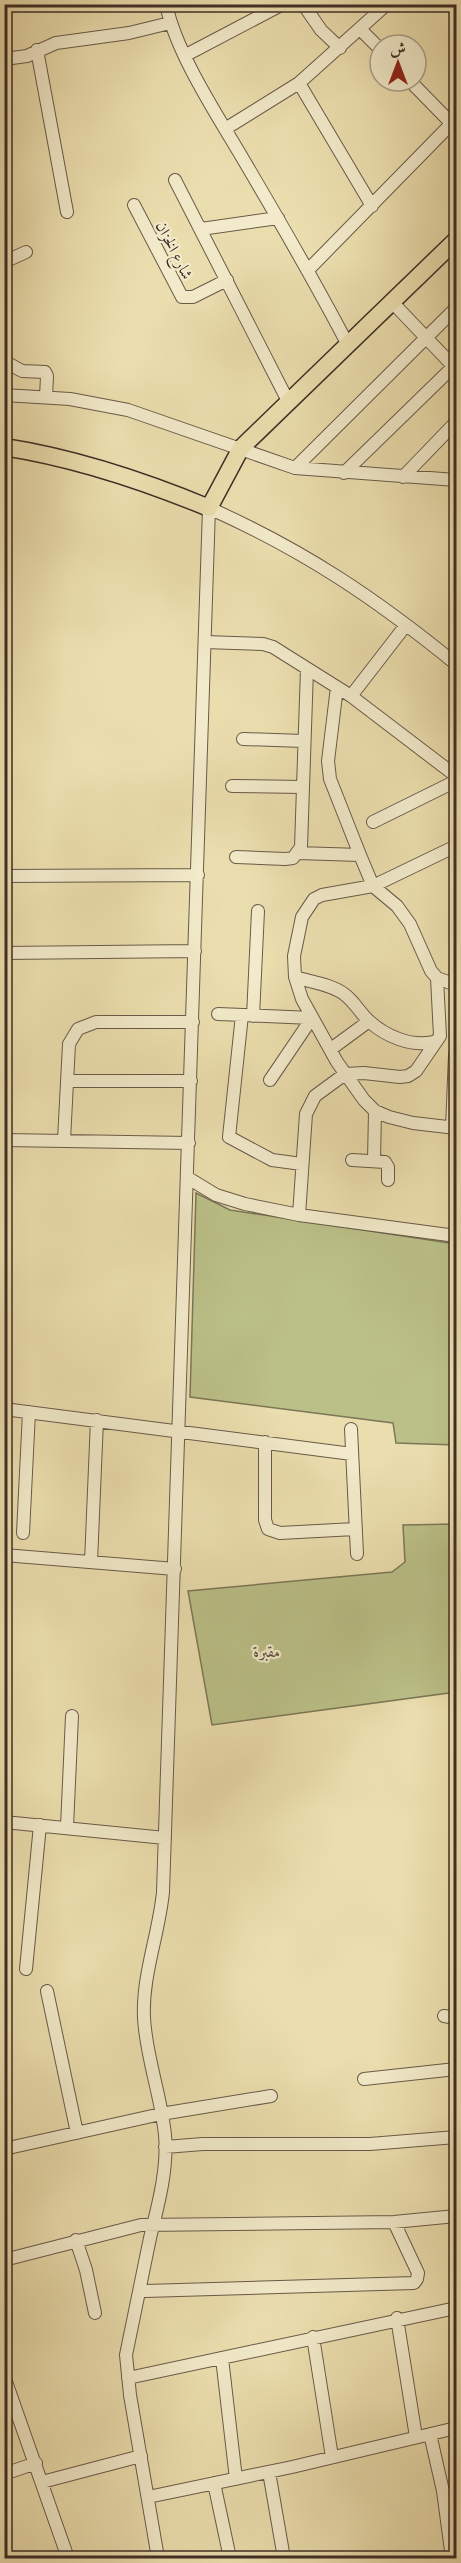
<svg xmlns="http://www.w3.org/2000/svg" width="461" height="2563" viewBox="0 0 461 2563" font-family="Vollkorn,Amiri,serif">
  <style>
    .green { fill: #bbc088; stroke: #7c7758; stroke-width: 1.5 }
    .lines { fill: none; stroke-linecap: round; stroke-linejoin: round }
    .minor-casing { stroke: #695a49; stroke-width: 14 }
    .major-casing { stroke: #3e2e27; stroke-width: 19 }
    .minor { stroke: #f2eaca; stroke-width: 12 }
    .major { stroke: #ebdeae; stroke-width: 16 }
    .labels { text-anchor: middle; stroke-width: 4.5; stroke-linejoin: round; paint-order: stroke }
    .street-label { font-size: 16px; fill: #3e2e27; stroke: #f2eaca }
    .park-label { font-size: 16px; font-style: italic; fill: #574b3a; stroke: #f2eaca }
  </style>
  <rect width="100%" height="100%" fill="#ebdeae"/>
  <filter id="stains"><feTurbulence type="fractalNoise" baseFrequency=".00333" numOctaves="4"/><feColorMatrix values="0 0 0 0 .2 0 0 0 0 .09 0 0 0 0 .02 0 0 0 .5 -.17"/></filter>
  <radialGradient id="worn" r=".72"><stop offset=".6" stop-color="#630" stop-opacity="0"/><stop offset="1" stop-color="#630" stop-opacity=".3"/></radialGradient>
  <!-- green -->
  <path class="green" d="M196,1193l34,17 226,34v201l-60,-2 -3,-20 -203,-26z
    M456,1524v168l-244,33 -24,-134 204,-19 13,-10 -2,-37z"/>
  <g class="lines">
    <defs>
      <path id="minor" d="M166,4c10,49 51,111 77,155 36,61 72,123 105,186
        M303,4l18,26 19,18
        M361,30l19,19
        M37,50l30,162
        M186,55l97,-51
        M4,59l23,-3 29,-13 73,-10 41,-10
        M410,81l46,47
        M299,83l73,123
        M225,129l74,-46 88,-79
        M175,180l114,223
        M134,205l48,92h11l34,-17
        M201,229l77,-11
        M4,262l22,-10
        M308,270l148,-151
        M392,302l64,67
        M4,361l18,10 23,1 2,4 -1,21
        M4,395l66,4 58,11 167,58 161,12
        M295,468l161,-160
        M344,473l112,-109
        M403,477l53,-55
        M205,642l58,2 10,3 78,49 105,80
        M337,687l-9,74 2,18 30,76 13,31 24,20 13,18 21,47 6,7 19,7
        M351,696l55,-71
        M243,739l60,2
        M232,786l71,1
        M373,822l83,-41
        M456,846l-83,40 -51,9 -8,4 -12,18 -8,39 1,21 7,22 35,63 27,38 11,11 14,6 24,6 43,5
        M298,853l62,2
        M236,857l49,2 8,-1 8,-11 6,-178
        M4,876l194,-1
        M4,953l191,-2
        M295,977c15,5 36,7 49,17 10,7 16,19 25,27 16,15 42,26 64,21
        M218,1014l94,4
        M242,1015l-13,122 43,23 30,4
        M253,1016l5,-105
        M331,1049l38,-28
        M270,1080l42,-62
        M67,1081h124
        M452,1128l3,-73
        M4,1140l185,3
        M64,1140l5,-96 9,-15 18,-7h97
        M352,1160l33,2 3,5v13
        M374,1161l1,-50
        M188,1178l28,17 29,9 54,11 157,21
        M299,1215l7,-101 9,-18 30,-22 19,-1 36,4 8,-1 8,-5 24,-35 -3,-58
        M4,1409l348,45
        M351,1429l6,125
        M265,1442v78l3,9 12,4 75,-4
        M23,1533l6,-121
        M4,1555l171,14
        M91,1562l6,-142
        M4,1822l161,16
        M67,1827l5,-111
        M26,1969l14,-144
        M47,1991l30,142
        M444,2016l12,2
        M364,2079l92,-10
        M165,2147l38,-3h167l86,-7
        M4,2149l157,-35 110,-18
        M76,2240l10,30 9,43
        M4,2260l137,-35 253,-3 62,-6
        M145,2291l269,-8 3,-4 1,-6 -24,-51
        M397,2318l19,119
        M313,2337l19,120
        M222,2358l14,121
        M4,2376l64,182
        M128,2378l328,-70
        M430,2434l13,57 9,67
        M269,2472l15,86
        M4,2474l32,-11
        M42,2482l99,-26
        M214,2483l16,75
        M148,2497l144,-30 164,-39
        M158,2558l-28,-163 -4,-40 24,-117c8,-33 18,-68 15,-103 -4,-40 -19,-78 -21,-117 -2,-43 15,-84 19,-126l46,-1384c96,43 166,90 247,156"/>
      <path id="major" d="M4,447c71,11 140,34 205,61l32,-60 215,-208"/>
    </defs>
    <!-- minor casing -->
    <use href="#minor" class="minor-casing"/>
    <!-- major casing -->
    <use href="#major" class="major-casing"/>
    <!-- minor -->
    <use href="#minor" class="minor"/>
    <!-- major -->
    <use href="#major" class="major"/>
  </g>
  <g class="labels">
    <!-- street labels -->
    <g class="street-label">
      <text transform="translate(175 250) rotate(63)" y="6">شارع الخزان</text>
    </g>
    <!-- park labels -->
    <g class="park-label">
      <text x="267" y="1657">مقبرة</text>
    </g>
  </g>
  <!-- margin -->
  <rect width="461" height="2563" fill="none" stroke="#ebdeae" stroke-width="24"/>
  <rect x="6" y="6" width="449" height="2551" fill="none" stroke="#3e2e27" stroke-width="3"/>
  <rect x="12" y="12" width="437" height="2539" fill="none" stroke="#3e2e27" stroke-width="1.5"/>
  <!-- north arrow -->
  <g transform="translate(398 63)"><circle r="28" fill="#f2eaca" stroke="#aa9f89" stroke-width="1.5"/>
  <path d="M0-4.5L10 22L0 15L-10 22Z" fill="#8f2418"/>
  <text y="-9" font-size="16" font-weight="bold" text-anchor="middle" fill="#3e2e27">ش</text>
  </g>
  <rect width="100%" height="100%" filter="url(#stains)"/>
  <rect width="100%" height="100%" fill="url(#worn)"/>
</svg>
